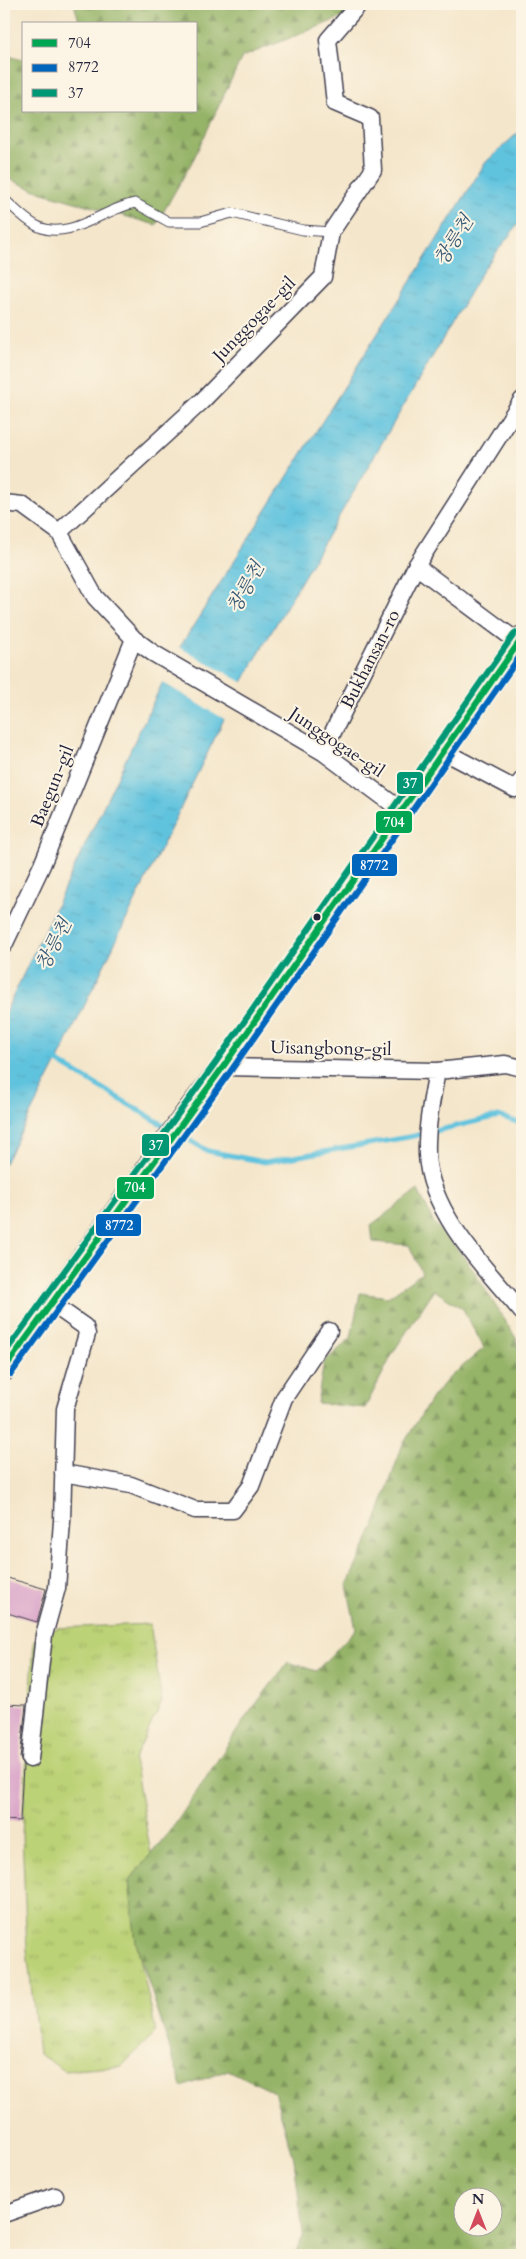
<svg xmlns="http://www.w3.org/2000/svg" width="526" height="2259" viewBox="0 0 526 2259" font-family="Cardo,'Noto Serif KR',serif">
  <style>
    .grass { fill: url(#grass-tufts); stroke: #6f7a58 }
    .forest { fill: url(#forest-firs); stroke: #5c6b51; fill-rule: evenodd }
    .water { fill: url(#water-ripples); stroke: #41728c }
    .pier { fill: #f4e6ca }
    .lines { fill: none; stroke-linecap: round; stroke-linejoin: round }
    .stream { stroke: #60c3de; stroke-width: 5 }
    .building { fill: #daa5c9 }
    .lane-casing { stroke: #423f50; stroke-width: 11 }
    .street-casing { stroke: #423f50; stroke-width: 19 }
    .secondary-casing { stroke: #423f50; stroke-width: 26 }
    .lane { stroke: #fff; stroke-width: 9 }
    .street { stroke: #fff; stroke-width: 16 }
    .secondary { stroke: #f8e7c3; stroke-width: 24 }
    .bus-1-casing { stroke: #fcf5e5; stroke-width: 10 }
    .bus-2-casing { stroke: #fcf5e5; stroke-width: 10 }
    .bus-3-casing { stroke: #fcf5e5; stroke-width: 10 }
    .bus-1 { stroke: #00a651; stroke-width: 6 }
    .bus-2 { stroke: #0065bd; stroke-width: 6 }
    .bus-3 { stroke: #009775; stroke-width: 6 }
    .bus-dot { fill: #22223b; stroke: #fcf5e5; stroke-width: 2 }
    .labels { text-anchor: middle; stroke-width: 4; stroke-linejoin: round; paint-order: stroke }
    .street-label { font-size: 18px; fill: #22223b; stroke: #fcf5e5 }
    .water-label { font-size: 19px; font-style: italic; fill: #385a74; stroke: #fcf5e5 }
    .line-badge { stroke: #fcf5e5; stroke-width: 2 }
    .badge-label { font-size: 14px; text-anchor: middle; font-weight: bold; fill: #fff }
  </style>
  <defs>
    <pattern id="grass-tufts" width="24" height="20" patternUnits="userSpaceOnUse" patternTransform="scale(1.25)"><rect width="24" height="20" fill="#bcd276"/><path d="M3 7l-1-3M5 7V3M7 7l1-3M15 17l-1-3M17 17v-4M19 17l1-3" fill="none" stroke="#a1b467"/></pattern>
    <pattern id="forest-firs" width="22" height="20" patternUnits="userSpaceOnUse" patternTransform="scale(1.25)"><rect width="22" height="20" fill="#95b467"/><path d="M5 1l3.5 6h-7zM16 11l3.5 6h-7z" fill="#799256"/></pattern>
    <pattern id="water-ripples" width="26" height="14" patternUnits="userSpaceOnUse" patternTransform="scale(1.25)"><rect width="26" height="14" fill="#60c3de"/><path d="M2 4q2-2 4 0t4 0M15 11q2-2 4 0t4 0" fill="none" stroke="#53a7bf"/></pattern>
  </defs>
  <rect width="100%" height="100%" fill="#fcf5e5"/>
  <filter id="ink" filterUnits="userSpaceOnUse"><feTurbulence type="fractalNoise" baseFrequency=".02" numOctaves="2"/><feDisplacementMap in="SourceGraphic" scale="10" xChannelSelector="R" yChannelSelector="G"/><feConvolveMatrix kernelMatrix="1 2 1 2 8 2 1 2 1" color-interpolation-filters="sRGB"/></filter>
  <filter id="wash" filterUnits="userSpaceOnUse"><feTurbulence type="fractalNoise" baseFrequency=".0096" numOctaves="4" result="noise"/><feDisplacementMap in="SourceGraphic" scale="20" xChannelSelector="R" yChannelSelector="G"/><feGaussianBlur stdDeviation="1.12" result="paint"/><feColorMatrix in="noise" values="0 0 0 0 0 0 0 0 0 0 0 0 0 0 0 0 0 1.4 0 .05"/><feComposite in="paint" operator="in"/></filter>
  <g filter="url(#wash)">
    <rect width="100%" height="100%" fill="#f4e6ca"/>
    <!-- grass -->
    <path class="grass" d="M150,1624l12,78 -28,58 17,94 -22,27 7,58 20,93 -34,34 -57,5 -26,-17 -12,-104 -5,-116 12,-193 23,-13z"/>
    <!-- forest -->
    <path class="forest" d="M74,4h294l-5,5 -121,48 -48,101 -38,67 -116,-33 -36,-15v-122l20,5v51h172v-87h-116z
      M418,1190l16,33 32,36 50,79 6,24v893h-226l7,-22 -9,-74 -20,-67 -46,-22 -46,17 -46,-144 -7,-62 47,-58 70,-106 42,-55 28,9 40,-42 -9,-44 26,-55 29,-84 31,-50 17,-19 34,-29 -21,-39 -29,-19 -40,61 -29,57 -48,-5 7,-41 27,-24 9,-45 28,4 34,-24 -13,-28 -36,-3 -2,-17zM464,2196h30v30h-30z"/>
    <!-- water -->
    <path class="water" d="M522,129v90l-39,51 -242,414 -184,378 -53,103v-150l174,-365 308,-488z"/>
    <!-- pier -->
    <path class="pier" d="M177,646l67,37 -18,37 -66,-39z"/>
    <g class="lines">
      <!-- stream -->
      <path class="stream" d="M53,1059l117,70
        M179,1134l29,17 57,11 149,-26 85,-20 23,8"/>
    </g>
    <g id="blocks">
      <!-- building -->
      <path class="building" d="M4,1577l42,12 -9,33 -33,-10z
        M4,1704l22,1 -6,53 3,8 -3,55 -16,-1z"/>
    </g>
  </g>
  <g filter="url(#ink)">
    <use href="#blocks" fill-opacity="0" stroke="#423f50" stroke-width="1"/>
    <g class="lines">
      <defs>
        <path id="lane" d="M4,199c10,9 21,21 33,27 32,16 66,-17 98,-23l34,19h31l32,-9 71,17 28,2"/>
        <path id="street" d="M4,503l18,2 37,27 36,65 39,42 19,14 170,99 79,59
          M59,532l143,-131 121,-124 8,-45 42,-62 -3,-52 -35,-15 -7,-63 31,-36
          M416,566l106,79
          M443,751l72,38 7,-9
          M323,752l93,-186 106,-166
          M4,945l38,-80 92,-226
          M223,1067l214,4 68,-7 17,4
          M437,1071c-5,27 -11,56 -10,84 3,59 59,114 95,157
          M63,1473l68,12 64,25h38l18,-24 33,-88 45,-67
          M30,1759l14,-124 13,-47 5,-67 3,-112 22,-75 -2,-7 -34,-24
          M4,2214l51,-18"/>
        <path id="secondary" d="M4,1369l183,-255 36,-47 299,-429"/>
      </defs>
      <!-- lane casing -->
      <use href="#lane" class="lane-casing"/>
      <!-- street casing -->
      <use href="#street" class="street-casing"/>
      <!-- secondary casing -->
      <use href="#secondary" class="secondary-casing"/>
      <!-- lane -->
      <use href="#lane" class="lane"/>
      <!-- street -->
      <use href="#street" class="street"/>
      <!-- secondary -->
      <use href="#secondary" class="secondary"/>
      <defs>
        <path id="bus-1" d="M4,1369l219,-302 299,-429"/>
        <path id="bus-2" d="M11,1374l219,-302 292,-419"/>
        <path id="bus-3" d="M4,1354l212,-292 299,-429"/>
      </defs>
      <!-- bus-1 casing -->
      <use href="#bus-1" class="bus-1-casing"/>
      <!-- bus-2 casing -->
      <use href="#bus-2" class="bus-2-casing"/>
      <!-- bus-3 casing -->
      <use href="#bus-3" class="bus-3-casing"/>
      <!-- bus-1 -->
      <use href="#bus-1" class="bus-1"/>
      <!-- bus-2 -->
      <use href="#bus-2" class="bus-2"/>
      <!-- bus-3 -->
      <use href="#bus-3" class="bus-3"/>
    </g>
  </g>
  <!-- markers -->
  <circle class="bus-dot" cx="317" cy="917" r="4.5"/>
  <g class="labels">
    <!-- street labels -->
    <g class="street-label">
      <text transform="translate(254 319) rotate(-46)" y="6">Junggogae-gil</text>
      <text transform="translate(370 659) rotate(-63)" y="6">Bukhansan-ro</text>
      <text transform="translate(337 742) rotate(34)" y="6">Junggogae-gil</text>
      <text transform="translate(52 786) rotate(-68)" y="6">Baegun-gil</text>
      <text transform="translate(331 1048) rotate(1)" y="6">Uisangbong-gil</text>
    </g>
    <!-- water labels -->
    <g class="water-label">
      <text transform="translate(453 240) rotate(-57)" y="7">창릉천</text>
      <text transform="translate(245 587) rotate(-61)" y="7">창릉천</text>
      <text transform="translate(53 944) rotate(-63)" y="7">창릉천</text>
    </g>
  </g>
  <g class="line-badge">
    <rect x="396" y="771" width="28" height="24" rx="5" fill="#009775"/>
    <rect x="375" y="810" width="38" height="24" rx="5" fill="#00a651"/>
    <rect x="351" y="853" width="47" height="24" rx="5" fill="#0065bd"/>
    <rect x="141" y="1133" width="29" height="24" rx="5" fill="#009775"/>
    <rect x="116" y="1176" width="39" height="24" rx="5" fill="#00a651"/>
    <rect x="95" y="1213" width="47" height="24" rx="5" fill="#0065bd"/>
  </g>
  <g class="badge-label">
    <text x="410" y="788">37</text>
    <text x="394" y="827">704</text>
    <text x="374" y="870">8772</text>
    <text x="156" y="1150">37</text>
    <text x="135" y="1192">704</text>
    <text x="119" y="1230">8772</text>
  </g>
  <!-- margin -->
  <rect width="526" height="2259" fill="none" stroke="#fcf5e5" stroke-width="20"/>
  <!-- legend -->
  <rect x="22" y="22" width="175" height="90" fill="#fcf5e5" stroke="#a5a1a1"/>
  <rect x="32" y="39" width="25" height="8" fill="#00a651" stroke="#a5a1a1"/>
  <text x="68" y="48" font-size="15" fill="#22223b">704</text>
  <rect x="32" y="64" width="25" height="8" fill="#0065bd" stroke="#a5a1a1"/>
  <text x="68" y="72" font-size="15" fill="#22223b">8772</text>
  <rect x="32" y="89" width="25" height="8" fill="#009775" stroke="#a5a1a1"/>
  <text x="68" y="98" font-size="15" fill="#22223b">37</text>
  <!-- north arrow -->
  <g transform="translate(478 2212)"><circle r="24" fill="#fcf5e5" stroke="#a5a1a1"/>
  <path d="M0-4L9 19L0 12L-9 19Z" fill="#d1495b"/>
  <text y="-8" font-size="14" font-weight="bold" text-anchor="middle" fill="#22223b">N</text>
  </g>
</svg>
